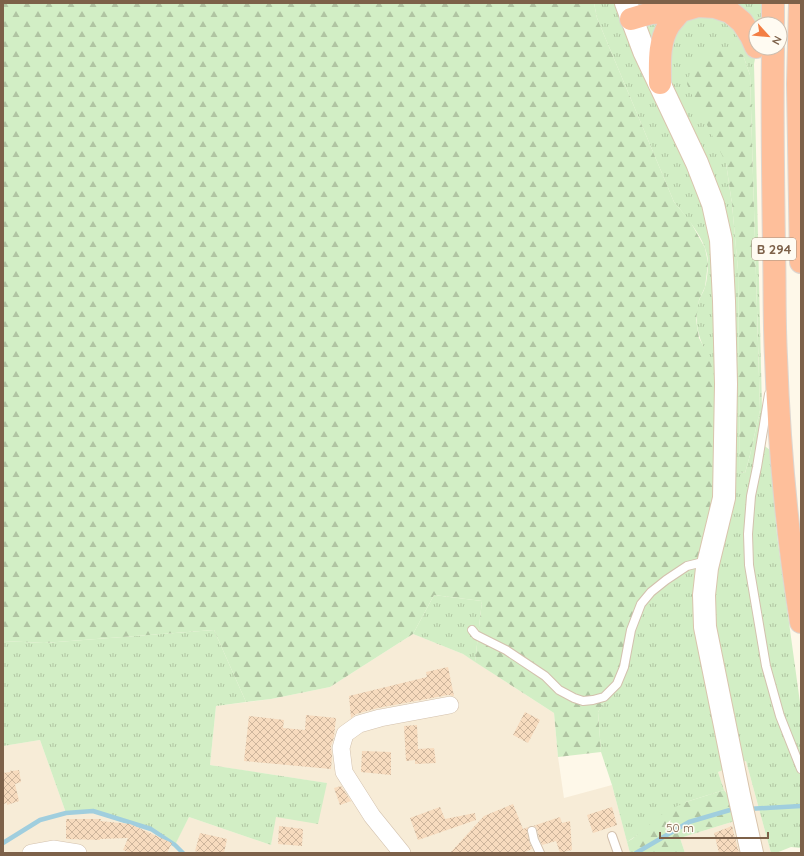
<svg xmlns="http://www.w3.org/2000/svg" width="804" height="856" viewBox="0 0 804 856" font-family="Quicksand,sans-serif">
  <style>
    .residential { fill: #f7ecd7 }
    .grass { fill: url(#grass-tufts); fill-rule: evenodd }
    .forest { fill: url(#forest-firs) }
    .lines { fill: none; stroke-linecap: round; stroke-linejoin: round }
    .stream { stroke: #a0cede; stroke-width: 4.5 }
    .building { fill: url(#building-cross-hatch) }
    .lane-casing { stroke: #d3c1ad; stroke-width: 10 }
    .street-casing { stroke: #d3c1ad; stroke-width: 18 }
    .secondary-casing { stroke: #d9c4ac; stroke-width: 24 }
    .highway-casing { stroke: #ddd6d0; stroke-width: 24 }
    .lane { stroke: #fff; stroke-width: 8 }
    .street { stroke: #fff; stroke-width: 17 }
    .secondary { stroke: #fff; stroke-width: 22 }
    .highway { stroke: #febf9b; stroke-width: 22 }
    .labels { text-anchor: middle; stroke-width: 4; stroke-linejoin: round; paint-order: stroke }
    .shield { fill: #fffbf2; stroke: #a48f7c; stroke-width: 1 }
    .shield-label { font-size: 13px; font-weight: bold; fill: #7d6149 }
  </style>
  <defs>
    <pattern id="grass-tufts" width="24" height="20" patternUnits="userSpaceOnUse"><rect width="24" height="20" fill="#d2eec5"/><path d="M3 7l-1-3M5 7V3M7 7l1-3M15 17l-1-3M17 17v-4M19 17l1-3" fill="none" stroke="#b0c4a2"/></pattern>
    <pattern id="forest-firs" width="22" height="20" patternUnits="userSpaceOnUse"><rect width="22" height="20" fill="#d2eec5"/><path d="M5 1l3.5 6h-7zM16 11l3.5 6h-7z" fill="#b0c4a2"/></pattern>
    <pattern id="building-cross-hatch" width="8" height="8" patternUnits="userSpaceOnUse"><rect width="8" height="8" fill="#f7dbbe"/><path d="M0 0l8 8M0 8l8-8" fill="none" stroke="#cdb59c"/></pattern>
  </defs>
  <rect width="100%" height="100%" fill="#fef8e9"/>
  <!-- residential -->
  <path class="residential" d="M413,634l50,20 91,59 4,44 6,41 48,-13 18,68h-627v-107l37,-6 26,73 27,-2 58,18 24,15 14,-27 82,28 4,-28 51,-34 -116,-18 6,-59 55,-7 59,-12z
    M746,761l25,92h-86l-5,-15 55,-17 -8,-27 -3,-4 -6,-18z"/>
  <!-- grass -->
  <path class="grass" d="M594,3h167v21h-5l1,24 -3,16 8,345 -4,32 12,9 7,85 24,175v138l-10,-1 -15,6h-5l-25,-92 -28,11 6,18 -38,12 -59,40 -15,-57 -11,-33 -3,-40 7,-11 99,-353c-7,-15 -10,-31 -5,-47 1,-5 5,-9 6,-14 2,-6 3,-18 3,-24 0,-22 -21,-45 -34,-61l-77,-184zM743,55l7,20 10,335 -10,45 -5,18 -5,-1 -2,-202 -6,-66 -6,-41z
    M434,595l48,6 -7,61 -12,-8 -50,-20z
    M214,630l32,72 -30,4 -6,59 117,18 -9,41 -42,-7 -5,28 -82,-28 -14,28 -24,-16 -58,-18 -27,2 -26,-73 -37,6v-105l41,2z"/>
  <!-- forest -->
  <path class="forest" d="M3,3h591l3,15 77,184 16,19 15,27 3,15 -3,24 -6,13 -3,20 3,18 11,21 4,17 1,64 -1,59 -17,62 -58,42 -23,79 -11,19 -7,11 3,40 -43,5 -4,-44 -79,-51 7,-61 -48,-6 -21,39 -83,53 -59,12 -25,3 -32,-72 -170,13 -41,-2z
    M729,48l14,7 7,20 10,335 -10,45 -5,18 -5,-1 -2,-202 -6,-66 -6,-41 -28,-56 -11,-23 4,-15 13,-13 14,-7z
    M724,790l3,4 8,27 -55,17 5,15h-55l-3,-11 5,-3 33,-27 21,-10z"/>
  <g class="lines">
    <!-- stream -->
    <path class="stream" d="M748,809l53,-3
      M3,843l37,-23 26,-7 27,-2 58,18 24,16 8,8
      M636,853l53,-31 41,-12 6,-1"/>
  </g>
  <!-- building -->
  <path class="building" d="M448,667l6,29 -6,-1 -70,13 -22,6 -5,4 -2,-22 78,-19 -1,-5z
    M525,712l15,8 -12,23 -15,-8z
    M306,715l30,3 -2,19 -3,9 1,10 -1,13 -87,-8 5,-45 35,4 -1,8 22,2z
    M417,725l1,24 16,-1 2,15 -21,1v-4l-9,1 -2,-35z
    M362,751l29,1v23l-30,-3z
    M11,770l1,1 7,-1 2,12 -6,2 4,17 -12,4v-2l-4,1v-20l1,-2 -1,-3v-6l7,-1z
    M341,786l10,15 -11,4 -6,-17z
    M513,804l10,25 5,-2 -1,5 2,9 3,8 -9,4h-73l34,-37z
    M440,807l5,12 30,-6 1,7 -58,20 -8,-22z
    M612,807l5,18 -24,8 -6,-18z
    M560,817l2,6 8,-2 2,29 -12,3 -4,-12 -14,4 -3,-7 -2,-9 -1,-2 -3,-1z
    M66,819h35l-1,2 30,3 42,19 -5,10h-37l-7,-3 5,-12 -28,1v1l-34,-1z
    M279,826l24,3 -1,17 -24,-2z
    M732,826l7,27h-20l-5,-20z
    M200,833l27,6 -3,14h-22l-7,-2z"/>
  <g class="lines">
    <defs>
      <path id="lane" d="M769,394l-12,73 -6,29 -3,38 1,31 17,101 14,50 21,53
        M472,630l4,5 30,15 39,26 14,14 15,8 9,3 10,-1 11,-3 13,-13 7,-17 7,-37 10,-26 10,-12 15,-12 21,-14 12,-3
        M532,831l2,9 6,13
        M612,836l6,17"/>
      <path id="street" d="M31,853l22,-4 25,4
        M402,853l-30,-37 -28,-44 -3,-24 4,-14 14,-10 21,-6 70,-13"/>
      <path id="secondary" d="M626,3l18,48 53,112 16,41 8,36 3,61 2,83 -2,114 -17,70 -3,27 1,32 34,168 13,58"/>
      <path id="highway" d="M800,3l-2,81 3,178
        M631,19l20,-6 30,-2 17,-5 17,1 15,5 12,10 9,14 5,11
        M773,24v-21
        M773,48c-1,67 0,133 1,200 1,36 0,72 2,109 3,88 11,177 25,265
        M660,83c0,-19 -2,-40 9,-58 4,-5 8,-10 12,-14"/>
    </defs>
    <!-- lane casing -->
    <use href="#lane" class="lane-casing"/>
    <!-- street casing -->
    <use href="#street" class="street-casing"/>
    <!-- secondary casing -->
    <use href="#secondary" class="secondary-casing"/>
    <!-- highway casing -->
    <use href="#highway" class="highway-casing"/>
    <!-- lane -->
    <use href="#lane" class="lane"/>
    <!-- street -->
    <use href="#street" class="street"/>
    <!-- secondary -->
    <use href="#secondary" class="secondary"/>
    <!-- highway -->
    <use href="#highway" class="highway"/>
  </g>
  <g class="labels">
    <!-- shield labels -->
    <rect class="shield" x="752" y="238" width="44" height="22" rx="3"/>
    <g class="shield-label">
      <text x="774" y="254">B 294</text>
    </g>
  </g>
  <!-- border -->
  <rect width="804" height="856" fill="none" stroke="#7d6149" stroke-width="8"/>
  <!-- north arrow -->
  <g transform="translate(768 36) rotate(117)"><circle r="19" fill="#fffbf2" stroke="#cbbdae"/>
  <path d="M0-3L7 15L0 10L-7 15Z" fill="#f37e44"/>
  <text y="-6" font-size="11" font-weight="bold" text-anchor="middle" fill="#7d6149">N</text>
  </g>
  <!-- scale -->
  <path d="M660 832v6h108v-6" fill="none" stroke="#7d6149" stroke-width="2"/>
  <text x="666" y="832" font-size="12" fill="#7d6149" stroke="#fffbf2" stroke-width="3" paint-order="stroke">50 m</text>
</svg>
